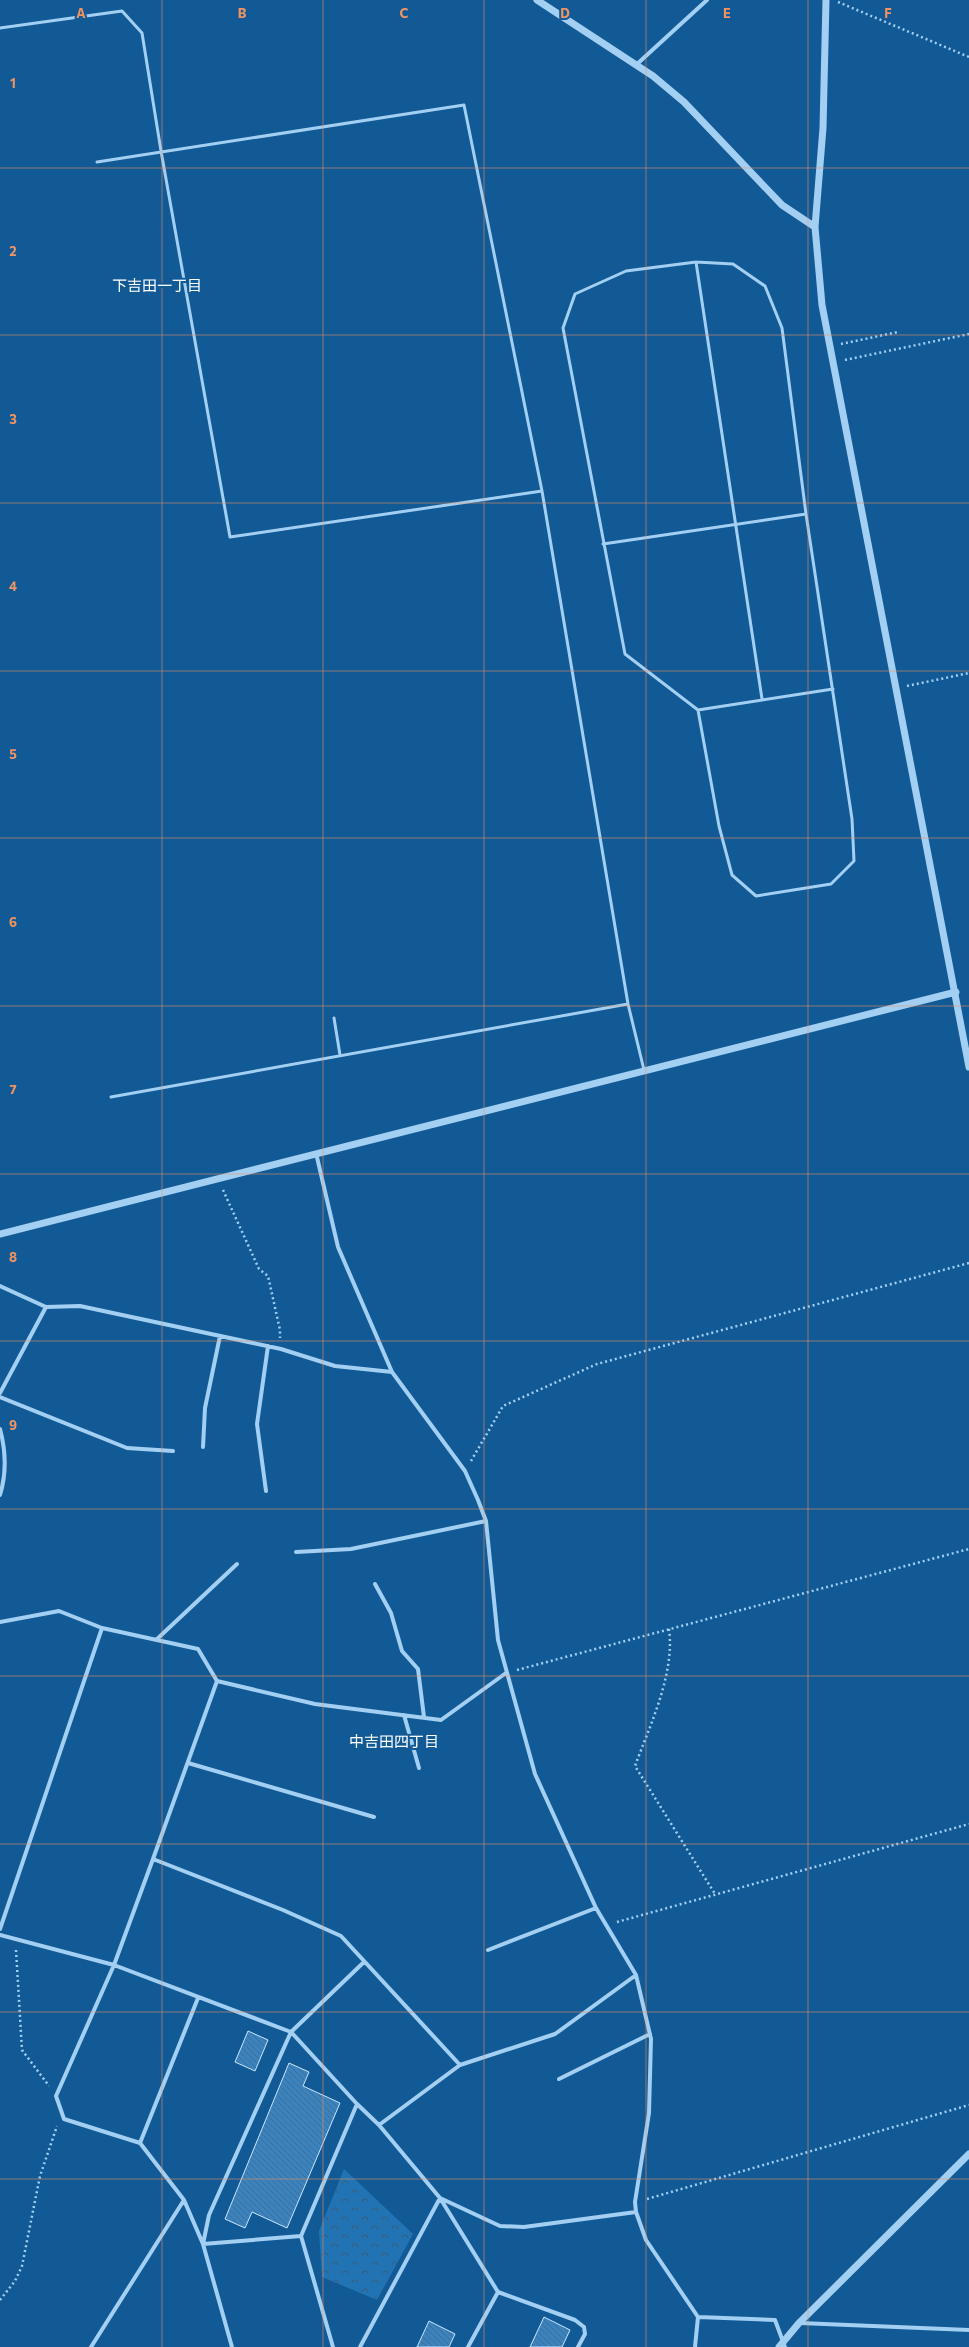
<svg xmlns="http://www.w3.org/2000/svg" width="969" height="2347" viewBox="0 0 969 2347" font-family="Commissioner,'Noto Sans JP',sans-serif">
  <style>
    .park { fill: url(#park-crowns) }
    .building { fill: url(#building-back-hatch); stroke: #cae7fd }
    .lines { fill: none; stroke-linecap: round; stroke-linejoin: round }
    .path { stroke: #a3cff3; stroke-width: 2.5; stroke-dasharray: 2 3; stroke-linecap: butt }
    .service { stroke: #a3cff3; stroke-width: 3 }
    .minor { stroke: #a3cff3; stroke-width: 4 }
    .tertiary { stroke: #a3cff3; stroke-width: 7 }
    .grid { fill: none; stroke: #f09361; stroke-width: 1; stroke-opacity: 0.55 }
    .labels { text-anchor: middle; stroke-width: 4; stroke-linejoin: round; paint-order: stroke }
    .neighbourhood-label { font-size: 15px; fill: #fff; stroke: #125a96 }
    .grid-label { font-size: 13px; text-anchor: middle; font-weight: bold; fill: #f09361; stroke: #125a96; stroke-width: 4; stroke-linejoin: round; paint-order: stroke }
  </style>
  <defs>
    <pattern id="park-crowns" width="20" height="18" patternUnits="userSpaceOnUse"><rect width="20" height="18" fill="#2173b4"/><path d="M2 6a3 3 0 1 1 6 0M12 15a3 3 0 1 1 6 0" fill="none" stroke="#395e7b"/></pattern>
    <pattern id="building-back-hatch" width="6" height="6" patternUnits="userSpaceOnUse"><rect width="6" height="6" fill="#3b83bf"/><path d="M-1 5l2 2M0 0l6 6M5-1l2 2" fill="none" stroke="#426d91"/></pattern>
  </defs>
  <rect width="100%" height="100%" fill="#125a96"/>
  <!-- park -->
  <path class="park" d="M344,2169l69,65 -36,66 -55,-23 -3,-46z"/>
  <!-- building -->
  <path class="building" d="M248,2031l20,9 -13,31 -20,-9z
    M289,2063l20,9 -6,14 37,17 -53,125 -35,-16 -7,16 -20,-9z
    M544,2317l26,13 -8,17h-32z
    M429,2321l26,13 -6,13h-32z"/>
  <g class="lines">
    <!-- path -->
    <path class="path" d="M838,2l131,55
      M841,344l57,-12
      M845,360l124,-26
      M907,686l62,-13
      M223,1190l36,79 9,7 12,54v8
      M471,1461l32,-55 94,-42 372,-101
      M669,1629c6,45 -19,96 -34,137l80,128
      M517,1670l452,-121
      M617,1922l352,-98
      M16,1950l6,100 27,36
      M647,2199l322,-94
      M0,2300l15,-19 7,-15 18,-90 17,-50"/>
    <!-- service -->
    <path class="service" d="M0,28l122,-17 20,22 19,118 69,386 312,-46
      M97,162l367,-57 78,386 86,513 16,66
      M696,262l37,2 32,22 17,42 24,186 46,305 2,42 -23,23 -75,12 -24,-21 -13,-49 -21,-116 -73,-56 -62,-326 12,-34 51,-23z
      M696,262l66,437
      M603,544l203,-30
      M698,710l135,-21
      M334,1018l6,37
      M111,1097l517,-93"/>
    <!-- minor -->
    <path class="minor" d="M636,65l71,-65
      M316,1153l22,94 54,125 73,99 13,29 8,21 12,119 37,134 61,134 40,67 15,64 -2,74 -14,89 1,10 10,28 52,77 -3,30
      M0,1286l46,21 34,-1 201,43 54,17 57,6
      M0,1393l46,-86
      M0,1397l127,51 46,3
      M0,1429c6,22 7,43 0,66
      M203,1447l2,-39 15,-72
      M266,1491l-9,-67 11,-78
      M296,1552l55,-3 135,-28
      M375,1584l16,29 11,38 16,18 6,48
      M0,1622l59,-11 43,17 96,21 19,32 98,23 126,16 65,-47
      M156,1640l81,-76
      M404,1715l15,53
      M188,1763l186,54
      M153,1859l64,-178
      M0,1929l102,-301
      M0,1935l114,30 177,67 66,72 22,21 61,73 58,94 77,28 9,7 1,7 -7,13
      M488,1950l108,-42
      M198,1998l-58,145 44,57 19,44
      M559,2079l91,-45
      M379,2125l81,-60 95,-31 81,-59
      M140,2143l-76,-24 -8,-23 58,-131 39,-106 130,51 58,26 119,129
      M203,2244l6,-29 82,-183 73,-70
      M698,2317l77,3 10,27
      M800,2323l169,7
      M91,2347l93,-147
      M232,2347l-29,-103 98,-8
      M333,2347l-32,-111 56,-132
      M360,2347l80,-149 60,28 24,1 112,-15
      M468,2347l30,-55"/>
    <!-- tertiary -->
    <path class="tertiary" d="M537,0l116,76 31,26 98,103 33,22
      M826,0l-3,128 -8,99 7,78 147,762
      M0,1234l956,-242
      M779,2347l20,-24 170,-169"/>
  </g>
  <!-- grid -->
  <path class="grid" d="M162,0v2347M323,0v2347M484,0v2347M646,0v2347M808,0v2347M0,168h969M0,335h969M0,503h969M0,671h969M0,838h969M0,1006h969M0,1174h969M0,1341h969M0,1509h969M0,1676h969M0,1844h969M0,2012h969M0,2179h969"/>
  <g class="labels">
    <!-- neighbourhood labels -->
    <g class="neighbourhood-label">
      <text x="157" y="291">下吉田一丁目</text>
      <text x="394" y="1747">中吉田四丁目</text>
    </g>
  </g>
  <g class="grid-label">
    <text x="81" y="18">A</text>
    <text x="242" y="18">B</text>
    <text x="404" y="18">C</text>
    <text x="565" y="18">D</text>
    <text x="727" y="18">E</text>
    <text x="888" y="18">F</text>
    <text x="13" y="88">1</text>
    <text x="13" y="256">2</text>
    <text x="13" y="424">3</text>
    <text x="13" y="591">4</text>
    <text x="13" y="759">5</text>
    <text x="13" y="927">6</text>
    <text x="13" y="1094">7</text>
    <text x="13" y="1262">8</text>
    <text x="13" y="1430">9</text>
  </g>
</svg>
